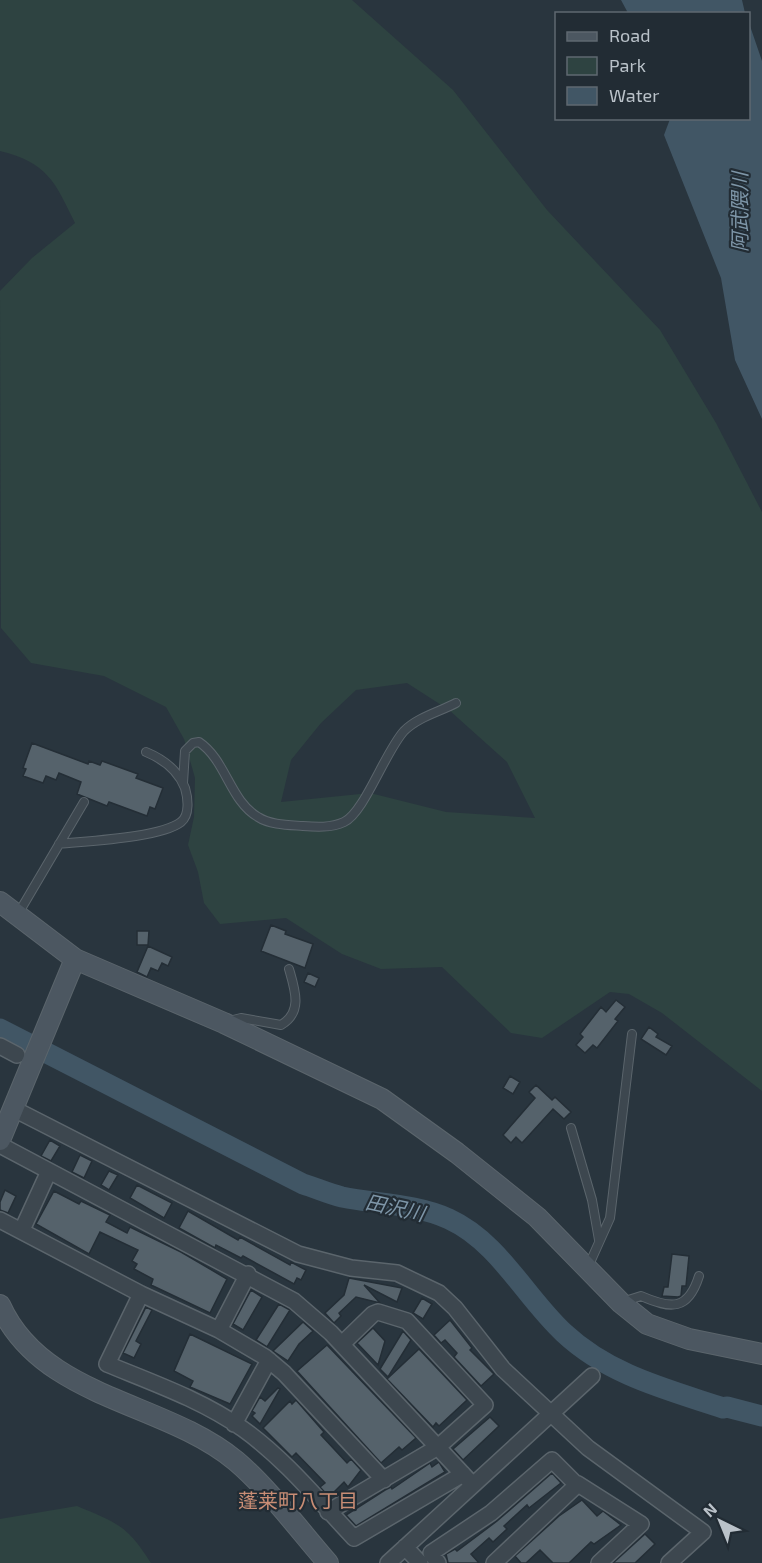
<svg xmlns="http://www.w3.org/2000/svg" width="762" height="1563" viewBox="0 0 762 1563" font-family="'Exo 2','Noto Sans JP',sans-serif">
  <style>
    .green { fill: #2e4341; fill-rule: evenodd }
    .water { fill: #415665 }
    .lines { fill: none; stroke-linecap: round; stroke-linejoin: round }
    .river { stroke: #415665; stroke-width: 21 }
    .building { fill: #55626b; stroke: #242e36; stroke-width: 1.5 }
    .lane-casing { stroke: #5b656c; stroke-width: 10 }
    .street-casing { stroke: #5b656c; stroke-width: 18 }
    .secondary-casing { stroke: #5b656c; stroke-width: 22 }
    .lane { stroke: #3d474f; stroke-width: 8 }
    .street { stroke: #3d474f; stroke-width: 15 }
    .secondary { stroke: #4c5761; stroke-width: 20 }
    .labels { text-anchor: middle; stroke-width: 4.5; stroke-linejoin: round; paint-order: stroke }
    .water-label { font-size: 20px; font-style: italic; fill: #7e96a8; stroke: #222c34 }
    .neighbourhood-label { font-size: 20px; fill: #c98d75; stroke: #222c34 }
  </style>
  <rect width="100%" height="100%" fill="#29353e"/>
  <!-- green -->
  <path class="green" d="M0,0h352l101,90 94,120 113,120 56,93 46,89v579l-100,-78 -33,-19 -19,-2 -68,46 -31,-5 -69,-66 -61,2 -39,-15 -56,-36 -66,6 -16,-21 -6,-31 -10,-27 6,-28 1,-39 -11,-39 -18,-32 -62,-31 -73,-13 -30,-35 -1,-337 32,-33 43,-35c-20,-41 -27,-60 -75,-72zM407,683l42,27 58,52 28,56 -89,-6 -76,-19 -89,9 10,-42 30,-37 35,-33z
    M77,1506c40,17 50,19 74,57h-151v-44z"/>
  <!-- water -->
  <path class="water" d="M621,0h121l3,13h-117z
    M749,23l13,38v358l-27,-59 -14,-82 -57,-143 6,-16 78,-1z"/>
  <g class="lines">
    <!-- river -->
    <path class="river" d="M0,1029l303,155c13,4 26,10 39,13 35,7 74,7 107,22 50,23 76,78 115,114 45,42 102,56 159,75l4,-1 35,9"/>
  </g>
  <!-- building -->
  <path class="building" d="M32,743l56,21 1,-3 11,4 2,-4 36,13 -2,4 27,10 -8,21 -5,-2 -3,9 -38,-14 -2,4 -30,-12 4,-12 -22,-9 -3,7 -10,-4 -3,7 -20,-7 3,-7 -3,-1z
    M271,925l15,6 -1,3 28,10 -8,24 -44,-17z
    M137,931h12l-1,14h-11z
    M148,946l24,11 -4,9 -6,-3 -4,8 -7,-3 -4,9 -10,-5z
    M308,973l11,5 -4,9 -11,-5z
    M616,1000l9,7 -10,12 3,2 -21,27 -4,-3 -8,8 -9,-8 7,-8 -3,-3 21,-27 5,5z
    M649,1027l9,7 -2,3 16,9 -6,9 -25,-16z
    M510,1076l10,6 -7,12 -10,-6z
    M536,1085l16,15 3,-3 16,15 -7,7 -11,-10 -31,34 -6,-6 -5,6 -8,-8 32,-37 -6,-6z
    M50,1140l10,6 -9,15 -10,-5z
    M80,1155l12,6 -8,17 -12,-6z
    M109,1171l9,4 -9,15 -8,-5z
    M137,1185l35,18 -8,15 -34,-20z
    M5,1190l11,6 -8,17 -8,-3v-8z
    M54,1191l25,13 2,-3 29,14 -4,7 21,11 3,-6 51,25 46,27 -17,34 -59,-28 2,-6 -19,-10 3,-5 -5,-3 6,-11 -38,-18 -11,22 -53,-30z
    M188,1211l50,29 2,-3 50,28 1,-3 15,8 -5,10 -4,-2 -3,6 -51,-28 -2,2 -25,-13 -1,3 -36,-20z
    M672,1254l17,2 -3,30h-4l-1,10 -3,1 -16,-1 2,-9h4z
    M349,1278l53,10 -5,14 -33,-17 16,18 -24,-6 -17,16 2,3 -7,7 -9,-10 19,-18z
    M251,1290l11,7 -19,33 -10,-6z
    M422,1298l10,6 -9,15 -10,-6z
    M279,1304l11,6 -23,37 -11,-7z
    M146,1307l6,3 -16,31 5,3 -7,14 -11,-5z
    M450,1320l22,28 -2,2 24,24 -13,12 -27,-29 3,-4 -12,-13 -4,3 -7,-8z
    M303,1322l10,9 -14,13 -11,17 -15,-10z
    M373,1328l12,13 -7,24 -21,-22z
    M403,1331l8,9 -23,37 -8,-8z
    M190,1334l62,30 -22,40 -40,-17 3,-6 -19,-10z
    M327,1345l89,93 -14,12 -3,-3 -18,16 -84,-92z
    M419,1349l48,51 -28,26 -3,-3 -3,4 -46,-48z
    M278,1388l2,1 -20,35 -8,-8 3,-3 -3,-2 8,-14 5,4z
    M296,1400l28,32 -3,3 26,28 4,-4 10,11 -13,17 -4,-5 -15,15 -9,-10 5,-4 -29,-30 -4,4 -29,-29 27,-27 2,3z
    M490,1417l9,9 -36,34 -10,-11z
    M439,1462l6,10 -89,54 -10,-11 39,-25 6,-3 1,2 38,-26 2,4z
    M552,1473l9,10 -32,25 -2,-3 -23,21 3,3 -14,13 -4,-4 -18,16 8,9h-31l-2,-9 9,-5 2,2 40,-30z
    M582,1500l15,16 6,-5 18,14 -27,19 -3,-2 -22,21h-16l-13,-13 -14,13h-5l-6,-7 44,-40z
    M645,1534l10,10 -20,19h-22z"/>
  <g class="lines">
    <defs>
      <path id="lane" d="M183,783l2,-32 8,-8 6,-1c27,18 31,59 59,75 12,8 31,8 45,9 13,1 28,2 41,-4 20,-9 41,-70 60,-91 14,-14 35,-19 52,-28
        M59,844c28,-3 101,-6 122,-22 9,-7 7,-24 4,-34 -7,-18 -22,-29 -39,-36
        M18,914l66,-112
        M229,1021l12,-3 40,7c22,-13 14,-35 8,-56
        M571,1128l21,72 7,40
        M588,1267l22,-49 22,-184
        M622,1302l19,-6c30,13 47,15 58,-20"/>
      <path id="street" d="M0,1046l17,9
        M12,1108l286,146 53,14 46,5 42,20 16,15 48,61 85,79 115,84 -34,31
        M0,1145l294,156 37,32 142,152
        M0,1220l141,74 78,36 46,27 19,16 100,107
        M22,1230l27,-59
        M141,1294l-34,70c46,19 95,36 136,65 42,30 76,72 111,109l109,-64
        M219,1330l29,-56
        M234,1424l35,-64
        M328,1512l110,-65 47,-42 -78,-84 -29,-9 -5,2 -31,30
        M405,1547l15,16
        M388,1563l204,-187
        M438,1563l-7,-10 60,-40 61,-53 25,25
        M494,1563l84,-79 63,40 -42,39"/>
      <path id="secondary" d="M0,902l75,57 149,64 158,76 75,54 80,64 84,86 26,21 42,15 73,15
        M0,1140l75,-181
        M0,1305c42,94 164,96 236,156 32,27 64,70 92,102"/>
    </defs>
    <!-- lane casing -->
    <use href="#lane" class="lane-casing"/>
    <!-- street casing -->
    <use href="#street" class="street-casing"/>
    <!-- secondary casing -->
    <use href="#secondary" class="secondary-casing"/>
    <!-- lane -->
    <use href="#lane" class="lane"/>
    <!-- street -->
    <use href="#street" class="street"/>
    <!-- secondary -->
    <use href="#secondary" class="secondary"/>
  </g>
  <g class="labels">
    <!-- water labels -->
    <g class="water-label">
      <text transform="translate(740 212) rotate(-90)" y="7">阿武隈川</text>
      <text transform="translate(395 1208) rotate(12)" y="7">田沢川</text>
    </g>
    <!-- neighbourhood labels -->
    <g class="neighbourhood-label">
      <text x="298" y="1508">蓬莱町八丁目</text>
    </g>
  </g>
  <!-- legend -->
  <rect x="555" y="12" width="195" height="108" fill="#222c34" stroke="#5f6870" stroke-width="1.5"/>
  <rect x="567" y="32" width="30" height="9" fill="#4c5761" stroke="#5f6870" stroke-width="1.5"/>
  <text x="609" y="42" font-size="18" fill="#bac2c9">Road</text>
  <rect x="567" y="57" width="30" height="18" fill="#2e4341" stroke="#5f6870" stroke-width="1.5"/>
  <text x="609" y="72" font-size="18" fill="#bac2c9">Park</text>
  <rect x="567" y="87" width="30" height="18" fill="#415665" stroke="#5f6870" stroke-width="1.5"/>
  <text x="609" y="102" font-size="18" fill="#bac2c9">Water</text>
  <!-- north arrow -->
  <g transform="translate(720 1521) rotate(317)" stroke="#222c34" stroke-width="4.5" paint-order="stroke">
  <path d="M0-4.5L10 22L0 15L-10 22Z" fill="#bac2c9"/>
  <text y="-9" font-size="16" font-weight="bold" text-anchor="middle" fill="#bac2c9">N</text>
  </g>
</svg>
